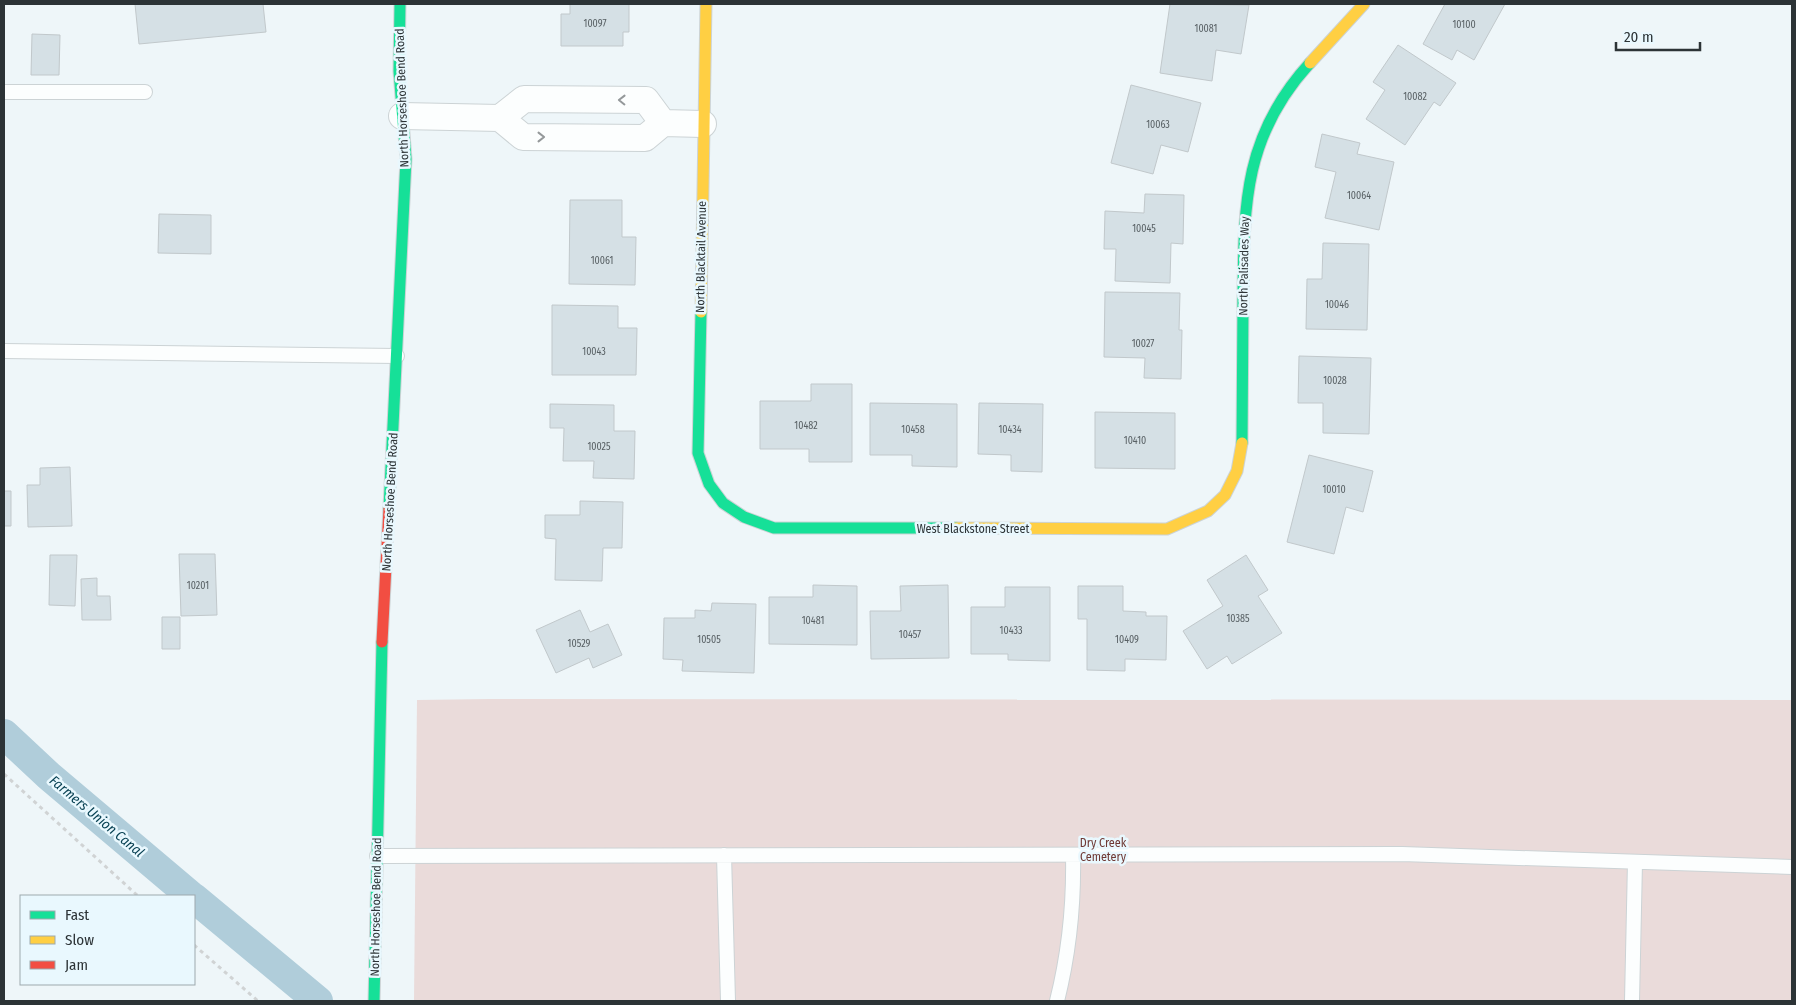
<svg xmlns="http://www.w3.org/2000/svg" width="1796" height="1005" viewBox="0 0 1796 1005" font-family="'Fira Sans Condensed',sans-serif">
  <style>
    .green { fill: #eadbda }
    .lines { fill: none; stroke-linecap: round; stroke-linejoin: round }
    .canal { stroke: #b0cdda; stroke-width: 30 }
    .building { fill: #d5e0e5; stroke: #c1c8cb }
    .lane-casing { stroke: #ccd3d5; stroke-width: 16 }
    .street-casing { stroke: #ccd3d5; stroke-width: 28 }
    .fast-casing { stroke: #ccd3d5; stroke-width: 13 }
    .slow-casing { stroke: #ccd3d5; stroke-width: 13 }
    .jam-casing { stroke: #ccd3d5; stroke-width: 13 }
    .path { stroke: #d0d3d4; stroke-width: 3; stroke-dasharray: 4 4; stroke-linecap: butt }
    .lane { stroke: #fcfefe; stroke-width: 14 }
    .street { stroke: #fcfefe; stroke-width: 26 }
    .fast { stroke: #16e098; stroke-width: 11 }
    .slow { stroke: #ffcf43; stroke-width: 11 }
    .jam { stroke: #f24e42; stroke-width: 11 }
    .oneway { stroke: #94989a }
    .labels { text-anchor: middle; stroke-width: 5; stroke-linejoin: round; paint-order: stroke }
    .number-label { font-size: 10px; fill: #586064 }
    .street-label { font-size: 12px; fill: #2c3336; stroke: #e9f8fe }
    .park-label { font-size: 12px; fill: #6f3934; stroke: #e9f8fe }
    .water-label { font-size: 14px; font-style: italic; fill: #053f51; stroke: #e9f8fe }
  </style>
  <rect width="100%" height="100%" fill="#eef6f9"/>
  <!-- green -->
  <path class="green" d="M489,699l1303,1v301h-1378l3,-301z"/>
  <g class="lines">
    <!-- canal -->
    <path class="canal" d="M4,734l45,42 142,120
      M194,898l124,103"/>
  </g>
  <!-- building -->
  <path class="building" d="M135,4h128l3,28 -127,12z
    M570,4h59v28h-6v14h-62v-32h9z
    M1170,4l79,1 -8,49 -25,-4 -4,31 -52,-8z
    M1445,4h60l-31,56 -17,-10 -5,10 -29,-16z
    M32,34l28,1 -1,40h-28z
    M1398,45l58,38 -16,23 -6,-4 -29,43 -39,-26 19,-29 -12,-8z
    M1131,85l70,18 -13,49 -27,-7 -8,29 -42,-11z
    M1322,134l38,9 -3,11 37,8 -15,68 -54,-12 11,-46 -21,-5z
    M1145,194l39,1 -1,49 -12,-1 -1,40 -55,-2 1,-32h-12l1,-38 39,2z
    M570,200h52v37h14l-1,48 -66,-1z
    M159,214l52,1v39l-53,-1z
    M1323,243l46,1 -2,86 -61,-1 1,-50h15z
    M1105,292l75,1 -1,37h3l-1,49 -37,-1 1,-20 -41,-1z
    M552,305l66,1v22h19l-1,47h-84z
    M1299,356l72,2 -2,76 -46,-1v-30h-25z
    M811,384h41v78h-43v-13h-49v-48h51z
    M870,403l87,1v63l-45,-1v-11h-42z
    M979,403l64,1 -1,68 -31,-1v-16l-33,-1z
    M550,404l64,1v26h21l-1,48 -41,-1 1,-17h-31l1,-33h-14z
    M1095,412l80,1v56l-80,-1z
    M1309,455l64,16 -10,41 -17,-5 -12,47 -47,-12z
    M70,467l2,59 -44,1 -1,-42h13v-17z
    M4,491h7v35h-7z
    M580,501l43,1 -1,46h-19l-1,33 -47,-1 1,-41 -11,-1v-23h35z
    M179,554h36l2,61 -36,1z
    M50,555h27l-2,51 -26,-1z
    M1246,555l22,35 -10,6 24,37 -50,31 -5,-8 -20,13 -24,-38 40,-25 -16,-26z
    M97,578v18h13l1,24h-29l-1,-41z
    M813,585l44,1v59l-88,-1v-47h44z
    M948,585l1,73 -78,1 -1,-48h31l-1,-25z
    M1078,586h45v25l23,1v4h21l-1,44 -41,-1v12l-38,-1v-51h-9z
    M1005,587h45v74l-42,-1v-6h-37v-47h34z
    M712,603l44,1 -2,69 -72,-2 1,-11 -20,-1 1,-41h31v-8l16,1z
    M580,610l10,22 18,-8 14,31 -29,13 -4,-10 -33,15 -20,-43z
    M162,617h18v32h-18z"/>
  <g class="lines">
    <defs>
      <path id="lane" d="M4,92h141
        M4,351l393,5
        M724,855l4,146
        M377,856l1025,-2 390,13
        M1057,1001c12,-48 17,-97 16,-146
        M1632,1001l3,-139"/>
      <path id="street" d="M402,116l98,2 23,19 122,1 18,-15 -17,-23 -122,-1 -24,19
        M663,123l40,1"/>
      <path id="fast" d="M701,312l-3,141 11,31 14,19 21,14 30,11h182
        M1242,443c0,-47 1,-94 1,-141 1,-94 -1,-165 67,-239
        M389,508l17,-349 -7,-88 1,-67
        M374,1001l8,-359"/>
      <path id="slow" d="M1310,63l54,-59
        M701,312l5,-308
        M956,528l211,1 41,-18 17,-16 12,-24 5,-28"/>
      <path id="jam" d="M382,642l7,-134"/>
    </defs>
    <!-- lane casing -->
    <use href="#lane" class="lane-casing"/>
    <!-- street casing -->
    <use href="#street" class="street-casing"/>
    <!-- fast casing -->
    <use href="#fast" class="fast-casing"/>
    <!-- slow casing -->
    <use href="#slow" class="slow-casing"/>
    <!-- jam casing -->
    <use href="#jam" class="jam-casing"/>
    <!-- path -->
    <path class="path" d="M4,774l134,122
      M194,945l64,56"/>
    <!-- lane -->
    <use href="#lane" class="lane"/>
    <!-- street -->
    <use href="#street" class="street"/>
    <!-- fast -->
    <use href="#fast" class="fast"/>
    <!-- slow -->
    <use href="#slow" class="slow"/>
    <!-- jam -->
    <use href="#jam" class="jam"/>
  </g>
  <!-- one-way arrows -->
  <defs><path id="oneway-chevron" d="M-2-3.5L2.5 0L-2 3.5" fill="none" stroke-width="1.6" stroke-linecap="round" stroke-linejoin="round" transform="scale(1.25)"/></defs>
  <g class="oneway">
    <use href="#oneway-chevron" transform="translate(622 100) rotate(-179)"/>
    <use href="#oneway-chevron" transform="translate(541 137)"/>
  </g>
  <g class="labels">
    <!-- number labels -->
    <g class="number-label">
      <text x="595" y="27">10097</text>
      <text x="1464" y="28">10100</text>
      <text x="1206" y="32">10081</text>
      <text x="1415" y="100">10082</text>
      <text x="1158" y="128">10063</text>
      <text x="1359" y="199">10064</text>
      <text x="1144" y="232">10045</text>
      <text x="602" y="264">10061</text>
      <text x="1337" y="308">10046</text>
      <text x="1143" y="347">10027</text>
      <text x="594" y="355">10043</text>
      <text x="1335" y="384">10028</text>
      <text x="806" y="429">10482</text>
      <text x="913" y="433">10458</text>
      <text x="1010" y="433">10434</text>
      <text x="1135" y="444">10410</text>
      <text x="599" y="450">10025</text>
      <text x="1334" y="493">10010</text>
      <text x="198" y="589">10201</text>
      <text x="1238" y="622">10385</text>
      <text x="813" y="624">10481</text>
      <text x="1011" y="634">10433</text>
      <text x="910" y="638">10457</text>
      <text x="709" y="643">10505</text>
      <text x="1127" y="643">10409</text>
      <text x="579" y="647">10529</text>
    </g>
    <!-- street labels -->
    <g class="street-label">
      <text transform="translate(402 98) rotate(-92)" y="4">North Horseshoe Bend Road</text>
      <text transform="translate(701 257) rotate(-89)" y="4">North Blacktail Avenue</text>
      <text transform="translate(1244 266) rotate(-89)" y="4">North Palisades Way</text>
      <text transform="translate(390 502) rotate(-87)" y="4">North Horseshoe Bend Road</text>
      <text x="973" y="533">West Blackstone Street</text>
      <text transform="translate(376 907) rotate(-89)" y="4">North Horseshoe Bend Road</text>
    </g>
    <!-- park labels -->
    <g class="park-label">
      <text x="1103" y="847">Dry Creek<tspan x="1103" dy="14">Cemetery</tspan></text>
    </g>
    <!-- water labels -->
    <g class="water-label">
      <text transform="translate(97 816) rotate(40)" y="5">Farmers Union Canal</text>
    </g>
  </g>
  <!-- border -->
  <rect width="1796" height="1005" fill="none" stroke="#2c3336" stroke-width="10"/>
  <!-- legend -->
  <rect x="20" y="895" width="175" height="90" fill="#e9f8fe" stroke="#9da9ae"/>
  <rect x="30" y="911" width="25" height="8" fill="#16e098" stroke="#9da9ae"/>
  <text x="65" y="920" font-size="15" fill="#2c3336">Fast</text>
  <rect x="30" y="936" width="25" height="8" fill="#ffcf43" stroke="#9da9ae"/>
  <text x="65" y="945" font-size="15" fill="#2c3336">Slow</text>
  <rect x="30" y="961" width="25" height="8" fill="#f24e42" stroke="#9da9ae"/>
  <text x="65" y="970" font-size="15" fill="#2c3336">Jam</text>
  <!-- scale -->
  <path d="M1616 42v8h84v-8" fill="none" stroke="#2c3336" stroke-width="2.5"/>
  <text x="1624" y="42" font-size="15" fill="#2c3336" stroke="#e9f8fe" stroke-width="4" paint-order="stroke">20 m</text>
</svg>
